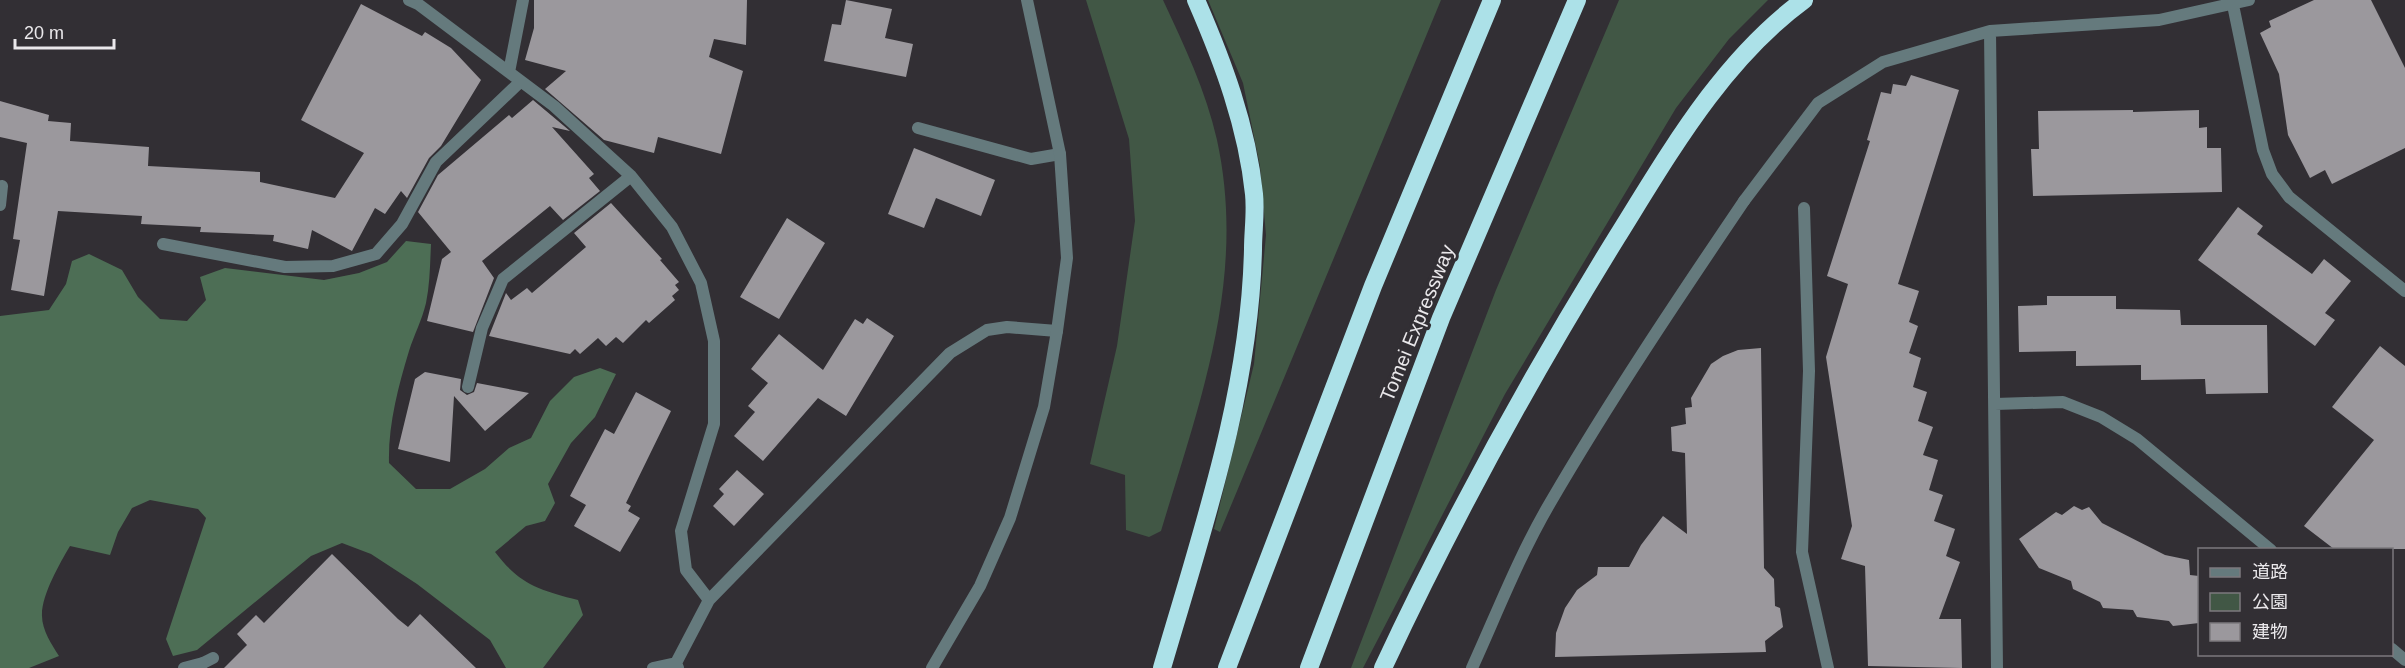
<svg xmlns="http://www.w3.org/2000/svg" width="2405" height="668" viewBox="0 0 2405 668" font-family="Helvetica,'Noto Sans JP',sans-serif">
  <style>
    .green { fill: #415745 }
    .forest { fill: #4d6e55 }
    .building { fill: #9b989d }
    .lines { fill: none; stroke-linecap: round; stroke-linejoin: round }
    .service { stroke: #657a7d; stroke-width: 12 }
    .minor { stroke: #657a7d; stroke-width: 12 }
    .tertiary { stroke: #657a7d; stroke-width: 12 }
    .motorway { stroke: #ace1e8; stroke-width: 18 }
    .labels { text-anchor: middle; stroke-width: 6; stroke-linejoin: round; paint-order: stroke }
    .street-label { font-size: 20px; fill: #eae8eb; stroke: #322f34 }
  </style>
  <rect width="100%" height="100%" fill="#322f34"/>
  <!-- green -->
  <path class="green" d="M1086,0h77c21,45 43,91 54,140 30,138 -17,261 -56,391l-12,6 -23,-7 -1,-55 -35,-11 27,-118 18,-125 -6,-82z
    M1208,0h233l-221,532 -6,-3 40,-165 12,-129 -6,-69 -17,-83z
    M1619,0h149l-39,39 -53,69 -171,286 -142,274h-12l145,-378z"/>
  <!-- forest -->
  <path class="forest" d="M406,241l25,3c-1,20 -1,40 -5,59 -4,17 -12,32 -17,48 -11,36 -21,75 -20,112l27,26h34l35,-20 24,-21 22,-10 19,-37 24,-24 26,-9 16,6 -21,43 -24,26 -23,41 7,19 -10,18 -19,5 -31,26c25,33 45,38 83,48l5,15 -40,53h-37l-16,-28 -73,-56 -46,-30 -29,-11 -31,13 -114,94 -24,6 -7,-17 40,-121 -8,-9 -48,-9 -18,8 -14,24 -8,23 -40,-9c-10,17 -29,50 -28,70 0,14 10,29 17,40l-30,12h-29v-352l49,-6 17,-26 6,-23 17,-7 33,16 16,27 22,22 27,2 19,-21 -6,-23 25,-9 99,12 35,-7 28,-11z"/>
  <!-- building -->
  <path class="building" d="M534,0h213l-1,45 -32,-6 -5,18 34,14 -22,83 -63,-17 -4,16 -50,-13 -59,-51 21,-18 -41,-11 9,-32z
    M846,0l46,9 -7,29 28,6 -7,33 -82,-16 8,-37 9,1z
    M2314,0h57l34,68v80l-73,36 -7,-14 -15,8 -22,-43 -9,-61 -19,-41 11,-6 -2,-6z
    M361,4l61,32 3,-4 26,16 30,32 -40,66 -12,12 -22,40 -6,-7 -16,23 -10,-6 -23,43 -40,-21 -4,19 -35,-8 1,-6 -74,-3 1,-5 -60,-3 1,-8 -84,-5 -14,85 -33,-6 9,-50 -7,-1 14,-96 -27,-6v-36l49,14 -1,6 23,2 -1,18 79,6 -1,19 112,6v10l75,16 29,-45 -63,-33z
    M1911,75l48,15 -61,194 21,7 -10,31 9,4 -9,27 12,5 -8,29 14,5 -9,29 15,6 -10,28 15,5 -9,30 14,5 -9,26 21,8 -9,27 14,6 -21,57h22l1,49 -94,-2 -3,-100 -24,-7 11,-33 -26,-169 22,-73 -21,-8 43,-135 -3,-1 14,-48 10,2 2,-10 13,2z
    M533,100l37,31 -18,-4 42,47 -5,4 11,13 -37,29 -13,-14 -68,55 12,17 -21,54 -46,-11 15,-62 9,-7 -33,-40 20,-37 71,-60 3,3z
    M2133,110v2l66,-2v18l8,-1v21h14l1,44 -189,4 -2,-47h8l-1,-38z
    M914,148l81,32 -14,36 -45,-18 -12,30 -36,-14z
    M611,203l51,56 -2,1 19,22 -4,3 4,5 -7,6 3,4 -26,23 -3,-3 -23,23 -7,-6 -10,9 -8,-8 -18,16 -5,-5 -5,5 -81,-18 17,-43 5,7 16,-12 5,5 54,-46 -12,-14z
    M2238,207l25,19 -6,8 55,40 12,-15 27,22 -26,32 10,7 -20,26 -117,-86z
    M787,218l38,25 -46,76 -39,-22z
    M2047,296h69v13l64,1 1,15h86l1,68 -62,1 -1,-15 -64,1v-15l-65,1v-15l-57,1 -1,-46 29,-1z
    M867,318l27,18 -48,80 -28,-18 -55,63 -29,-25 21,-24 -7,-6 20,-23 -17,-14 28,-35 44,36 32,-51 8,5z
    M2380,346l25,20v183h-71l-30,-23 70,-86 -42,-33z
    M1761,348l3,220 10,11 1,27 5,2 3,19 -18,14 1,11 -211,5 1,-24 9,-25 12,-18 20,-15 1,-8h31l12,-22 22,-29 24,18 -2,-81 -13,-2 -1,-24 15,-3 -1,-16 7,-1 -1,-9 20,-34 12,-8 15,-6z
    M425,372l36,7 -1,11 7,5 7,-3 3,-9 52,10 -44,38 -31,-35 -4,66 -52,-13 17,-70z
    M636,392l35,19 -45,92 5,3 -3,5 12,7 -20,34 -46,-26 12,-21 -16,-9 35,-67 9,5z
    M737,470l27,24 -30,32 -21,-20 11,-12 -5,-5z
    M2074,506l8,4 7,-3 13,16 63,32 24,5 1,15 9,1v47l-26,3 -4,-5 -32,-4 -4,-7 -30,-2 -3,-6 -27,-13 -2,-8 -32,-13 -20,-29 37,-27 6,3z
    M332,554l66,65 10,8 12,-13 56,54h-252l23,-23 -10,-11 19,-19 8,8z"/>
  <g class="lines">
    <!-- service -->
    <path class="service" d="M203,663l10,-5
      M1472,668c25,-55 47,-112 78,-165 60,-103 127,-203 194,-302"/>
    <!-- minor -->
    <path class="minor" d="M409,0l9,4 136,102 77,70 41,51 29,56 13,58v83l-33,107 5,39 23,30
      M2233,5l30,145 9,24 17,23 116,94
      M1990,31l7,637
      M509,72l14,-72
      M918,128l113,31 29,-5
      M1744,201l74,-98 65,-41 107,-31 169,-11 90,-20
      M0,205l2,-19
      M1804,208l5,163 -7,181 26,116
      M163,244l122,23 48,-1 43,-12 26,-30 34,-62 83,-79
      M468,387l14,-59 21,-49 128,-103
      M1995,404l68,-2 38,15 36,22 134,111
      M2392,649l13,11
      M184,668l19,-5
      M653,668l23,-5
      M678,668l-2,-5 33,-63 241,-247 37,-23 20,-3 50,4"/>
    <!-- tertiary -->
    <path class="tertiary" d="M932,668l48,-82 30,-68 34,-111 13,-76 10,-73 -7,-104 -33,-154"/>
    <!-- motorway -->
    <path class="motorway" d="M1162,668c40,-137 88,-276 91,-419 0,-18 3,-37 1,-55 -7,-68 -31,-132 -58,-194
      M1227,668l146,-382 119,-286
      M1309,668l132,-350 136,-318
      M1383,668c69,-148 148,-292 234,-431 53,-85 105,-177 187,-237"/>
  </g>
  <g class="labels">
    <!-- street labels -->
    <g class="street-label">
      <text transform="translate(1417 323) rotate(-68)" y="7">Tomei Expressway</text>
    </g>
  </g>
  <!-- legend -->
  <rect x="2198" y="548" width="195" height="108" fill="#322f34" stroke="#7c797d" stroke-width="1.5"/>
  <rect x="2210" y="568" width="30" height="9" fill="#657a7d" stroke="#7c797d" stroke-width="1.5"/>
  <text x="2252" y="578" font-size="18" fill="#eae8eb">道路</text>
  <rect x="2210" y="593" width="30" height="18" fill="#415745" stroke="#7c797d" stroke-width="1.5"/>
  <text x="2252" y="608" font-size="18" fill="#eae8eb">公園</text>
  <rect x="2210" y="623" width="30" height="18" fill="#9b989d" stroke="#7c797d" stroke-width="1.5"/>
  <text x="2252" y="638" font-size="18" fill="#eae8eb">建物</text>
  <!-- scale -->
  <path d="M15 39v9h99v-9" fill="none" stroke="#eae8eb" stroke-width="3"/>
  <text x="24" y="39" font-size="18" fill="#eae8eb" stroke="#322f34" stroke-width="4.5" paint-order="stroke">20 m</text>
</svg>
